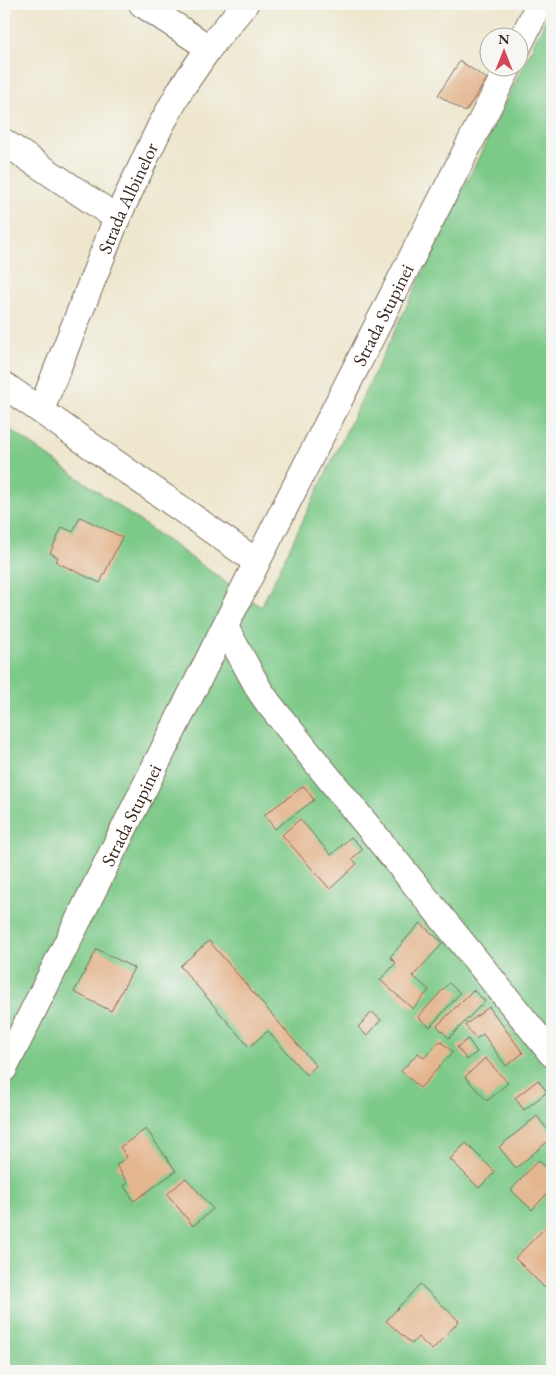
<svg xmlns="http://www.w3.org/2000/svg" width="556" height="1375" viewBox="0 0 556 1375" font-family="'EB Garamond',serif">
  <style>
    .green { fill: #7cc988; stroke: #5c7a53 }
    .building { fill: #e4b68f }
    .lines { fill: none; stroke-linecap: round; stroke-linejoin: round }
    .street-casing { stroke: #7a6c5c; stroke-width: 28 }
    .street { stroke: #fff; stroke-width: 26 }
    .labels { text-anchor: middle; stroke-width: 5; stroke-linejoin: round; paint-order: stroke }
    .street-label { font-size: 19px; fill: #3b2a1e; stroke: #f6f6f2 }
  </style>
  <rect width="100%" height="100%" fill="#f6f6f2"/>
  <filter id="ink" filterUnits="userSpaceOnUse"><feTurbulence type="fractalNoise" baseFrequency=".02" numOctaves="2"/><feDisplacementMap in="SourceGraphic" scale="10" xChannelSelector="R" yChannelSelector="G"/><feConvolveMatrix kernelMatrix="1 2 1 2 8 2 1 2 1" color-interpolation-filters="sRGB"/></filter>
  <filter id="wash" filterUnits="userSpaceOnUse"><feTurbulence type="fractalNoise" baseFrequency=".0096" numOctaves="4" result="noise"/><feDisplacementMap in="SourceGraphic" scale="20" xChannelSelector="R" yChannelSelector="G"/><feGaussianBlur stdDeviation="1.12" result="paint"/><feColorMatrix in="noise" values="0 0 0 0 0 0 0 0 0 0 0 0 0 0 0 0 0 1.4 0 .05"/><feComposite in="paint" operator="in"/></filter>
  <g filter="url(#wash)">
    <rect width="100%" height="100%" fill="#eee7ce"/>
    <!-- green -->
    <path class="green" d="M552,6v1365h-548v-946l257,182z"/>
    <g id="blocks">
      <!-- building -->
      <path class="building" d="M460,61l27,18 -22,33 -27,-17z
        M80,517l42,20 -22,46 -44,-21 2,-5 -8,-4 12,-26 11,5z
        M304,786l10,14 -39,29 -11,-14z
        M300,819l31,36 20,-18 12,12 -11,10 5,5 -27,25 -48,-54z
        M420,923l23,20 -30,33 16,14 -16,19 -33,-29 16,-17 -6,-6z
        M209,941l107,125 -10,9 -38,-44 -19,16 -69,-81z
        M97,949l37,19 -23,43 -37,-19z
        M449,983l11,10 -30,34 -12,-10z
        M473,990l12,11 -36,37 -12,-12z
        M489,1007l34,46 -17,13 -23,-32 -7,5 -11,-14z
        M372,1012l9,8 -14,16 -9,-9z
        M468,1039l9,13 -10,8 -10,-13z
        M440,1041l13,11 -33,36 -19,-17 17,-18 6,5z
        M485,1058l23,25 -21,18 -22,-24z
        M538,1080l9,12 -23,18 -9,-12z
        M537,1116l15,19v3l-36,30 -17,-21z
        M146,1129l30,42 -42,30 -10,-15 4,-3 -12,-18 11,-8 -7,-10z
        M466,1143l29,29 -16,16 -29,-29z
        M538,1160l14,13v15l-20,22 -21,-20z
        M186,1178l27,31 -20,17 -26,-32z
        M551,1222l1,1v72l-37,-37z
        M420,1284l39,37 -27,29 -14,-13 -6,7 -26,-23z"/>
    </g>
  </g>
  <g filter="url(#ink)">
    <use href="#blocks" fill-opacity="0" stroke="#7a6c5c" stroke-width="1"/>
    <g class="lines">
      <defs>
        <g id="street">
          <path d="M142,4l67,44"/>
          <path d="M518,47l14,-28 6,-15"/>
          <path d="M4,142l113,76"/>
          <path d="M4,385l253,177"/>
          <path id="s1" d="M41,410l76,-192 43,-91 21,-38 28,-41 36,-44"/>
          <path d="M225,627l35,64 9,13 283,350"/>
          <path id="s2" d="M4,1069l253,-507 251,-494"/>
        </g>
      </defs>
      <!-- street casing -->
      <use href="#street" class="street-casing"/>
      <!-- street -->
      <use href="#street" class="street"/>
    </g>
  </g>
  <g class="labels">
    <!-- street labels -->
    <g class="street-label">
      <text dy="7" stroke="none"><textPath href="#s1" startOffset="229">Strada Albinelor</textPath></text>
      <text dy="7" stroke="none"><textPath href="#s2" startOffset="844">Strada Stupinei</textPath></text>
      <text dy="7" stroke="none"><textPath href="#s2" startOffset="284">Strada Stupinei</textPath></text>
    </g>
  </g>
  <!-- margin -->
  <rect width="556" height="1375" fill="none" stroke="#f6f6f2" stroke-width="20"/>
  <!-- north arrow -->
  <g transform="translate(504 52)"><circle r="24" fill="#f6f6f2" stroke="#aba49d"/>
  <path d="M0-4L9 19L0 12L-9 19Z" fill="#d1495b"/>
  <text y="-8" font-size="14" font-weight="bold" text-anchor="middle" fill="#3b2a1e">N</text>
  </g>
</svg>
